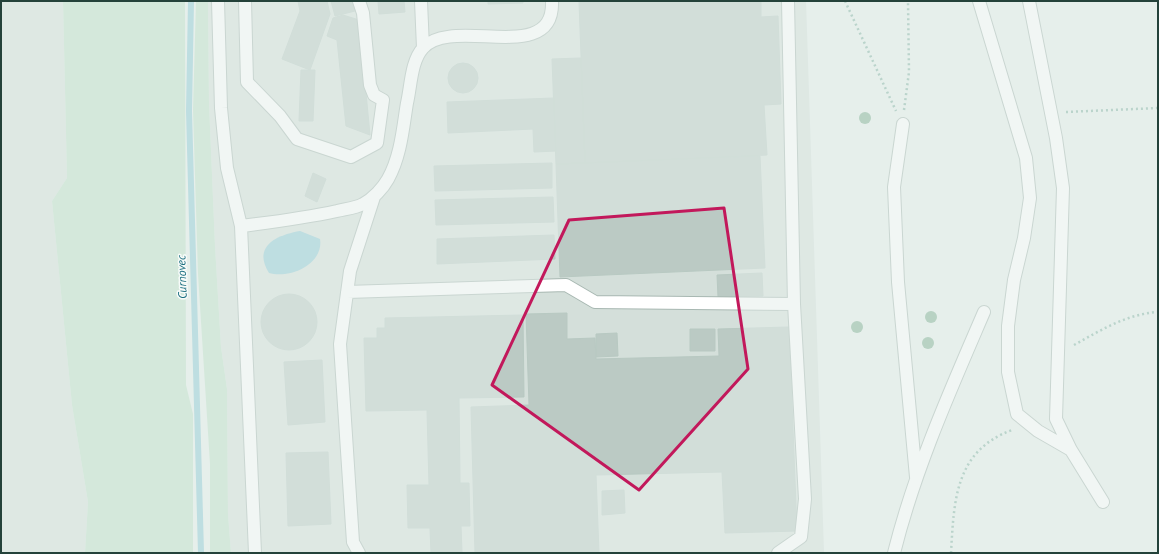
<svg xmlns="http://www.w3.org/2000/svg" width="1159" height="554" viewBox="0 0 1159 554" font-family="'PT Sans',sans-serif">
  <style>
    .built { fill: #d4dfda }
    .green { fill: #bfe0c8 }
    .water { fill: #8ec9d4 }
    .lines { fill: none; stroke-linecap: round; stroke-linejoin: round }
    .stream { stroke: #8ec9d4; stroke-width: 6 }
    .building { fill: #bbcac4; stroke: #b8c9c2 }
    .lane-casing { stroke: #a8b8b2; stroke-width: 14 }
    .path { stroke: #86b3a5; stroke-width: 2.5; stroke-dasharray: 2 3; stroke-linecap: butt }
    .lane { stroke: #fff; stroke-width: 12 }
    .tree { fill: #80af93 }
    .marked { fill: none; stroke: #c2185b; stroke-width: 3; stroke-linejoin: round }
    .labels { text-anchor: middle; stroke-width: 3; stroke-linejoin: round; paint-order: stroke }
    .water-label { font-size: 12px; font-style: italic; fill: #1c6f80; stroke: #f7fbf9 }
  </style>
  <rect width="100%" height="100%" fill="#e6efeb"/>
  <!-- built -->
  <path class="built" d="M1,1h62l4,177 -15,23 20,204 16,97 -3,51h-84z
    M208,1h598l18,552h-593l-3,-39 -1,-125 -6,-42 -6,-101 -6,-143z"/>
  <!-- green -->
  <path class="green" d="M63,1h122l1,384 7,29v139h-108l3,-51 -16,-97 -20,-204 15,-23z
    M196,1h12l1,102 6,143 6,101 6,42 1,125 3,39h-21v-89l-12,-190 -5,-164z"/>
  <!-- water -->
  <path class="water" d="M300,231l20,8c4,25 -30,40 -51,34 -17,-27 8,-38 31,-42z"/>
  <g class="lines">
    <!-- stream -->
    <path class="stream" d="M191,1l-2,110 12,442"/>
  </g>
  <!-- building -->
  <path class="building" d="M298,1h29l3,13 -20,56 -28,-11 18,-48z
    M331,1h22l2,10 -20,5z
    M378,1h26l1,11 -26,2z
    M488,1h35v2l-35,1z
    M579,1h182v16l17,-1 3,88 -17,1 3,50 -182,8z
    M343,15l16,5 11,115 -24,-9 -9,-86 -10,-4 6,-18z
    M581,58l4,105 -29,1 -4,-105z
    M448 78a15 15 0 1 1 30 0a15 15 0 1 1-30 0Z
    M301,70h14l-2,51h-14z
    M554,98l2,53 -22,1 -1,-23 -85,4 -1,-31z
    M760,156l5,112 -205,9 -4,-113z
    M552,163v25l-117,3 -1,-25z
    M313,173l13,6 -9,23 -12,-6z
    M553,197l1,25 -118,3 -1,-25z
    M554,235l1,24 -118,5v-25z
    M762,273l1,23 -45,1 -1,-22z
    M261 322a28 28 0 1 1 56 0a28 28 0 1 1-56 0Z
    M567,313v26l28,-1 1,21 123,-3 -1,-27 71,-2 8,204 -72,2 -3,-61 -126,3 3,78h-124l-4,-146 58,-2 -3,-91z
    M523,315l1,82 -65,1 1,85h9l1,43h-9l1,27h-31l-1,-25h-22l-1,-43h22l-2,-75 -61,1 -2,-73h13v-10h8v-10z
    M690,329h25v22h-25z
    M617,333l1,23 -22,1v-23z
    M322,360l3,62 -37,3 -4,-63z
    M328,452l3,72 -43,2 -2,-73z
    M624,490l1,23 -23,2v-24z"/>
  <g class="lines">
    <defs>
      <path id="lane" d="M218,1l3,107 6,60 14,58 14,327
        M245,1l2,81 33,34 17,23 54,18 26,-14 6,-43 -9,-5 -4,-10 -7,-72 -4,-12
        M421,1l2,47
        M979,1l47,157 4,40 -6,40 -10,42 -6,46v46l9,42 21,17 33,19
        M1029,1l27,137 7,50 -7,231 15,31 32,52
        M903,124l-9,63 4,95 18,195
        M241,226c33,-4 64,-8 96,-15 8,-2 19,-3 26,-7 10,-5 20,-16 25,-25 13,-23 15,-52 19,-76 4,-17 4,-42 16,-55 29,-33 132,19 129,-47
        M347,292l219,-7 29,17 199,2
        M359,553l-6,-11 -13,-198 10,-73 24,-74
        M778,553l23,-16 4,-38 -11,-195 -6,-303
        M894,553c21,-84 56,-162 90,-241"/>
    </defs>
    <!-- lane casing -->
    <use href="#lane" class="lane-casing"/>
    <!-- path -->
    <path class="path" d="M845,1l51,110
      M904,110l5,-38 -1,-71
      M1066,112l92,-4
      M1074,345c27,-15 53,-31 84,-33
      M951,553c3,-53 4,-102 61,-123"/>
    <!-- lane -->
    <use href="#lane" class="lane"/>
  </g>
  <!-- trees -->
  <g class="tree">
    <circle cx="865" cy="118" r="6"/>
    <circle cx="931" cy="317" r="6"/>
    <circle cx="857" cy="327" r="6"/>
    <circle cx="928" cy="343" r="6"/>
  </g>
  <!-- marked area -->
  <path d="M0 0H1159V554H0ZM724,208l24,161 -109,121 -147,-105 77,-165z" fill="#e6efeb" fill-opacity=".55" fill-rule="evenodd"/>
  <path class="marked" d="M724,208l24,161 -109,121 -147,-105 77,-165z"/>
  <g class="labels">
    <!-- water labels -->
    <g class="water-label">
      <text transform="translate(182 277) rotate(-92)" y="4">Curnovec</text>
    </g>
  </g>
  <!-- border -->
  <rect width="1159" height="554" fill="none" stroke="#24423a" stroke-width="4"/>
</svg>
